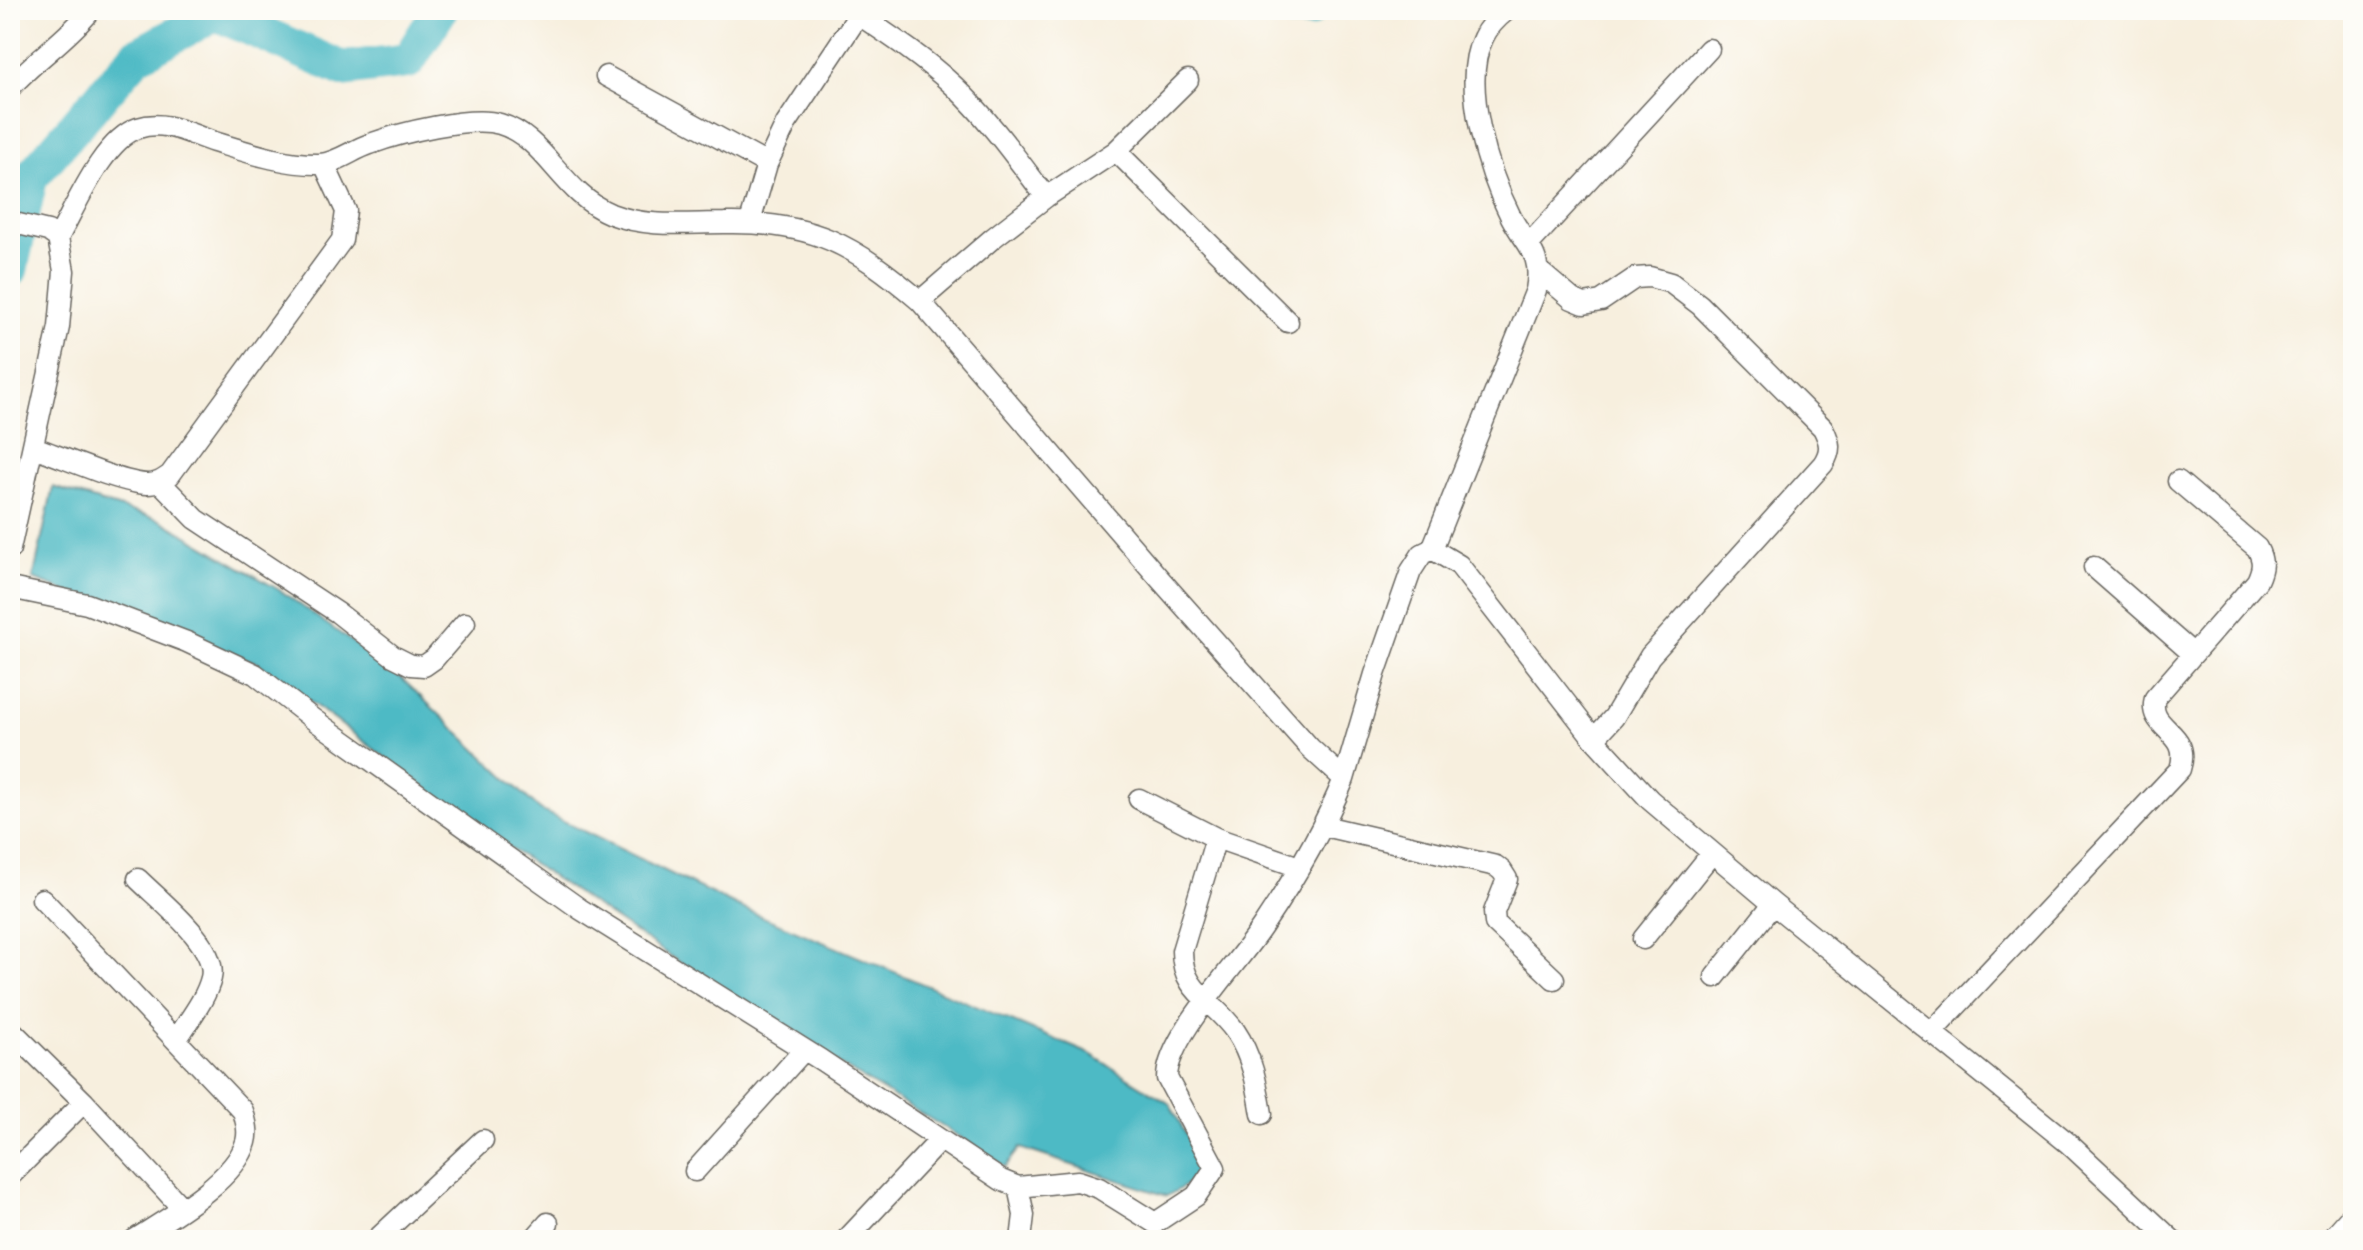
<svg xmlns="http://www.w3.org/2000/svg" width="2363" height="1250" viewBox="0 0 2363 1250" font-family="Mynerve,sans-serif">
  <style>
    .water { fill: #4dbac5; stroke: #346b70; stroke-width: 2 }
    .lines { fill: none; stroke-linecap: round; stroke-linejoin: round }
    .river { stroke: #4dbac5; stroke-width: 36 }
    .minor-casing { stroke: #696660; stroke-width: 23 }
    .minor { stroke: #fff; stroke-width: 20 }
  </style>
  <rect width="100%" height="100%" fill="#fdfcf7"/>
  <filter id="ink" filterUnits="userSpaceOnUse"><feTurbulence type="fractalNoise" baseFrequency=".0125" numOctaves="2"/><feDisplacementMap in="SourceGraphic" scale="16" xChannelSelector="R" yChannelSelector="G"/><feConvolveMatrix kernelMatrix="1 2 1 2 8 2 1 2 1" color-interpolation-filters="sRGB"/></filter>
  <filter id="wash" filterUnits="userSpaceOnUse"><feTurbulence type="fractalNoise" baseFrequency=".006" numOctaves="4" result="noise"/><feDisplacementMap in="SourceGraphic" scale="32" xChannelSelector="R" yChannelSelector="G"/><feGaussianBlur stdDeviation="1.8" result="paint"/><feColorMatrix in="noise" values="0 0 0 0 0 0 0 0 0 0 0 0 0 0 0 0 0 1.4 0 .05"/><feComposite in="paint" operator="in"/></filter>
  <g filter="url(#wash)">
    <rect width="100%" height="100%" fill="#f7efde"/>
    <!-- water -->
    <path class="water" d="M53,487l107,33 121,71 117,84 142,135 197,96 353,148 80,50 36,69 -39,23 -147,-48 -15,19 -45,-30 -193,-116 -280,-188 -229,-170 -225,-84z"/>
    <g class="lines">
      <!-- river -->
      <path class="river" d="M1293,10h15
        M10,270l20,-92 106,-122 80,-43 127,56 65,-8 32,-51"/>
    </g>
  </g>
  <g filter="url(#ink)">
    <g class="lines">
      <defs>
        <path id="minor" d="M859,15c33,22 66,44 95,71 35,33 63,73 92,111
          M606,76l161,88
          M10,88c24,-28 57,-48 81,-78
          M1116,151l172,171
          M10,222l38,9 10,7 6,33 -5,56 -49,222
          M750,222l17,-58 19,-40 76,-114
          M58,238c18,-32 45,-98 80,-110 27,-9 51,6 76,14 33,10 71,23 106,22 17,-1 34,-15 50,-20 30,-11 101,-29 130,-20 46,14 62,70 111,90 37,14 74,9 113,9 89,-2 130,22 196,78l239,277 151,170 34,31 31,-105 36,-103 11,-17 10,-5 27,16 135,174 56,61 123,104 295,239 104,97
          M1530,243l179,-194
          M1539,271l33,28 12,5 17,-3 34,-23 15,-1 21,6 29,22 123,123c7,14 9,22 0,36l-173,192 -36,61 -20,22
          M920,301l73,-63 53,-41 70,-46 72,-71
          M33,447c28,9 87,36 114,37 10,0 16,-4 23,-9l172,-235 4,-29 -22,-47
          M160,482l36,37 142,94 55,43 18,9 13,1 10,-7 31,-36
          M1432,549l104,-259c7,-38 -10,-44 -25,-73 -22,-43 -51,-133 -28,-179 5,-11 15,-21 24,-28
          M2094,567l98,86
          M10,588l77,16 100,38 68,32 58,45 267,190 241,151 180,120 17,7 60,-6 21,7 56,35 41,-27 19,-28 -48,-90c0,-42 73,-116 97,-154 31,-46 59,-94 80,-145
          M1139,799l77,39 83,29
          M1324,826l172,40 6,5 5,8 -13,33 1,11 59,56
          M1216,838l-34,113c0,41 31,49 53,80 17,25 22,53 27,83
          M138,879c21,21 81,67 73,99 -5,21 -23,43 -34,61
          M42,899l201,212c3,11 6,20 3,31 -11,39 -79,77 -112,98
          M1643,939l69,-86
          M1715,977l58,-73
          M10,1029l74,73 98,106
          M1931,1033l249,-264c13,-39 -34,-38 -25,-71l102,-117c6,-13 7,-20 0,-33l-79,-67
          M695,1171l109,-121
          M10,1176l74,-74
          M1018,1187l6,28 -3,25
          M376,1240l107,-100
          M533,1240l15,-17
          M846,1240l94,-100
          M2330,1240l23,-26"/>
      </defs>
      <!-- minor casing -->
      <use href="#minor" class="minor-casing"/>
      <!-- minor -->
      <use href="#minor" class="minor"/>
    </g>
  </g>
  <!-- margin -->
  <rect width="2363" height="1250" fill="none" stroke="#fdfcf7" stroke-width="40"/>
</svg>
